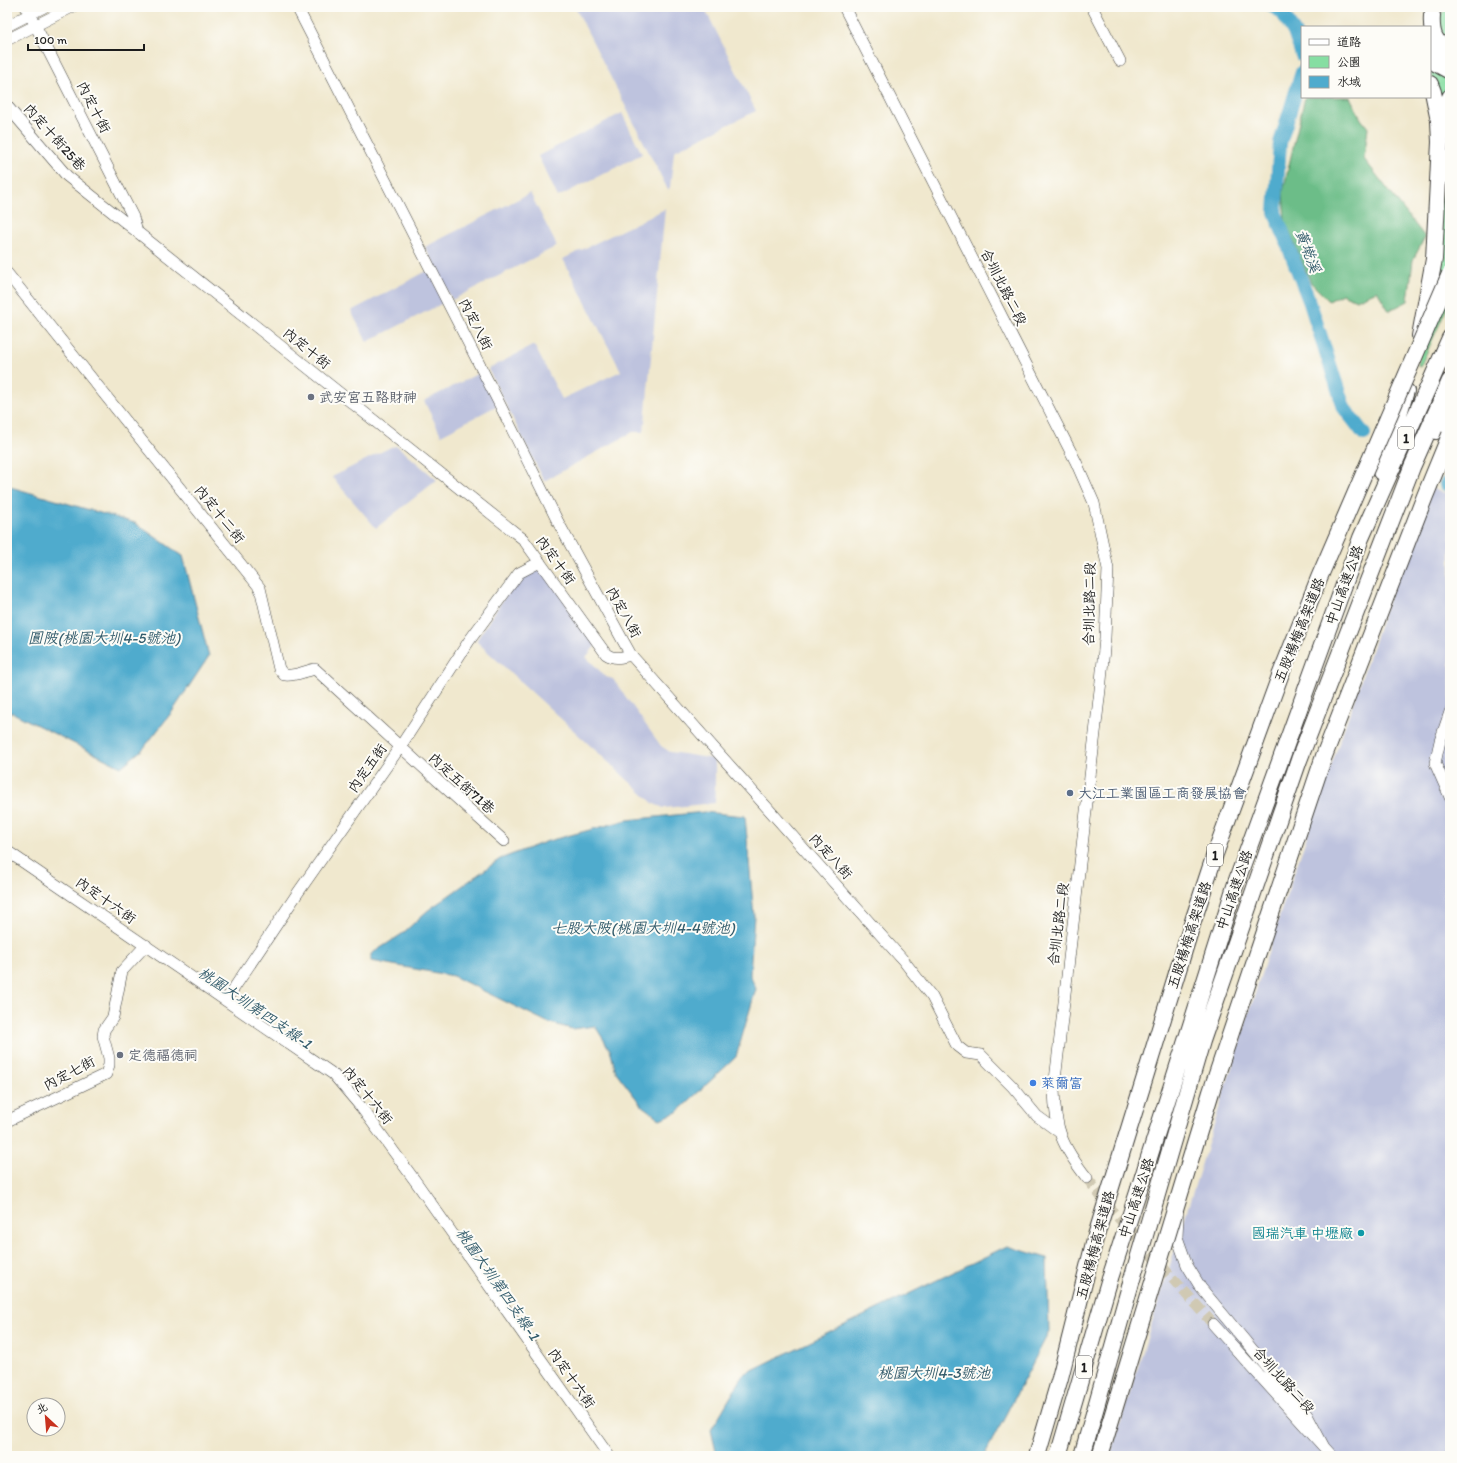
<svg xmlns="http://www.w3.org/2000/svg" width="1457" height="1463" viewBox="0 0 1457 1463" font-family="Itim,'LXGW WenKai TC',sans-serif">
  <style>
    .industrial { fill: #bec3de }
    .green { fill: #86dea2; stroke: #517d5f }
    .forest { fill: #6cbd88; stroke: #446c52 }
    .water { fill: #4fabcd; stroke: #366474 }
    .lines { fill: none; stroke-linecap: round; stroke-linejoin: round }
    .river { stroke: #4fabcd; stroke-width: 14 }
    .minor-tunnel { stroke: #d0c9b3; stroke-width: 11; stroke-dasharray: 11 5.5; stroke-linecap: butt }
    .minor-casing { stroke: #3c3b37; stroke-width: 12 }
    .highway-casing { stroke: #3c3b37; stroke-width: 18 }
    .minor { stroke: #fff; stroke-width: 11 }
    .highway { stroke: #fff; stroke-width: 16 }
    .highway-bridge-casing { stroke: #3c3b37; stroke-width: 18; stroke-linecap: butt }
    .highway-bridge { stroke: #fff; stroke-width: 16 }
    .worship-dot { fill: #6b7280; stroke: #fdfcf7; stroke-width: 1.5 }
    .service-dot { fill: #5c6f8a; stroke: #fdfcf7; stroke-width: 1.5 }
    .shop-dot { fill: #3f7fe0; stroke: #fdfcf7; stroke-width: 1.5 }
    .culture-dot { fill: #0f9aa8; stroke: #fdfcf7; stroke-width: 1.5 }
    .labels { text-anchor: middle; stroke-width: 4; stroke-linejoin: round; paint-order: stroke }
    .shield { fill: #fdfcf7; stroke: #605f5e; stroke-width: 1 }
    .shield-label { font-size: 13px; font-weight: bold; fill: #1c1c1c }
    .street-label { font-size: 14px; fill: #1c1c1c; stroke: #fdfcf7 }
    .worship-label { font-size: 14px; fill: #5b616d; stroke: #fdfcf7; text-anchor: start }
    .service-label { font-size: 14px; fill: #4e5e75; stroke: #fdfcf7; text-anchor: start }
    .shop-label { font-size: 14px; fill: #366cbe; stroke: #fdfcf7; text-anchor: start }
    .culture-label { font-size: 14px; fill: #0d838f; stroke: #fdfcf7; text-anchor: end }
    .water-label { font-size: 15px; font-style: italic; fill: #335c6c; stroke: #fdfcf7 }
  </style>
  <rect width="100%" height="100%" fill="#fdfcf7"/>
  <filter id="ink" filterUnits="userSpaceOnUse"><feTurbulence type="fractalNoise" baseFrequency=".025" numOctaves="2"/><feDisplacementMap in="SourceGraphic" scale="8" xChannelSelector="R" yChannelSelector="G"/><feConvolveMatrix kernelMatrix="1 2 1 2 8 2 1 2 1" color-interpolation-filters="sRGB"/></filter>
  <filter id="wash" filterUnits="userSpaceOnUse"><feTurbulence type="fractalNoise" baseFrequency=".012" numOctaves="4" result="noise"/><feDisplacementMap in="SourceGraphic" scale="16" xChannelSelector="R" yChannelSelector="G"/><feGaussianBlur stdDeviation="0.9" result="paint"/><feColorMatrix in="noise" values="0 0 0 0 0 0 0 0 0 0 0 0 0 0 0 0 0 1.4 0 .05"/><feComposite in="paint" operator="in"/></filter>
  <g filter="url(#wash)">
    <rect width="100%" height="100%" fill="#f0e8ce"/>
    <!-- industrial -->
    <path class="industrial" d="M575,7h129l52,104 -80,39 -2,3 -4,34 -2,3z
      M622,113l20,41 -84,43 -20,-41z
      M530,193l27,53 -105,54 -27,-53z
      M665,209l-21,223h-11l-89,49 -56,-112 46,-24 28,54 59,-28 -58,-112z
      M429,270l16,32 -78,40 -16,-31z
      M483,371l17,33 -59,31 -17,-34z
      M397,446l40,34 -61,48 -44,-51 59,-30z
      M1428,486l22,9v961h-340l171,-545z
      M538,570l6,1 52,74 -10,12 20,20 7,2 48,67 9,6 45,7v44l-51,5 -10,-4 -178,-163 39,-60z"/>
    <!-- green -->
    <path class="green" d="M1449,7h1v37l-11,-8 -2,-18z
      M1430,65l19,14 1,6 -6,19 -14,-32z
      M1450,110v191l-30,66 -2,-1 26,-192z"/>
    <!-- forest -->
    <path class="forest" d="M1305,97h45l11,22 7,9 -4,31 61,78 -12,23 -5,41 -19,10 -12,-20 -21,9 -14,-6 -13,7 -18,-18 -26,-62 -2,-29 8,-36z"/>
    <!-- water -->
    <path class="water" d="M7,486l128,37 48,33 26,100 -37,56 -29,37 -22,18 -108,-54 -6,-1z
      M704,812l41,4 9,100 -4,59 6,14 -20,68 -59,55 -17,7 -18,-13 -26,-34 -6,-22 -15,-24 -23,3 -25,-7 -94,-46 -82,-15v-7l31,-20 25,-23 73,-52 48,-18 79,-21z
      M1007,1246l40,12 2,74 -65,124h-267l-6,-26 33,-56z"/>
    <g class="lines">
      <!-- river -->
      <path class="river" d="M1273,7l9,5 13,22 7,21
        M1302,72l-22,71 -5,69 35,91 34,105 20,26
        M1446,484l4,2"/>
    </g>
  </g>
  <g filter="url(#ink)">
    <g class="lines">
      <!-- minor-tunnel -->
      <path class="minor-tunnel" d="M1087,1178l23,30 103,116"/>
      <defs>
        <path id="minor" d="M26,7l107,210 4,14
          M297,7l201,394 60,121 64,117 9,16 272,305 29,37 25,49 9,7 15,2 31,31 25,30 22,16
          M844,7l232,455 18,41 14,66 -3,69 -4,43 -47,408c1,41 8,57 33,89
          M1092,7l28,54
          M7,26l37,-19
          M7,40l65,-33
          M7,106l60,70 456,363 83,115c9,6 16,3 25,1
          M7,273l253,315 19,81 5,6c9,2 21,-4 31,-6l189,172
          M1450,712l-10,29 -5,22 15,34
          M7,851l326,223 28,33 55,75 193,274
          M226,1000l71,-106 103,-147 69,-106 50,-68 21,-11
          M7,1121l99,-47 3,-9v-7l-6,-22 1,-6 9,-13 9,-46 24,-26
          M1178,1216l-1,21 10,28 14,23 106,127 17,32
          M1213,1324l119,132
          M1446,1456l4,-2"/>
        <path id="highway" d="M1432,15c-1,15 1,30 18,33
          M1432,43l5,8 13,11
          M1430,60l20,11
          M1443,128l7,-31
          M1420,336l14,-77 6,-117 -1,-21 -6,-29 -3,-8
          M1436,431l14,-21
          M1381,472l25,-81
          M1139,1189l98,-309 124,-342 89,-200
          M1156,1198l46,-157 97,-281 113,-293 38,-86
          M1058,1456l52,-178
          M1082,1456l48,-170"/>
      </defs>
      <!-- minor casing -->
      <use href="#minor" class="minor-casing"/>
      <!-- highway casing -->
      <use href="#highway" class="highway-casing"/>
      <!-- minor -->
      <use href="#minor" class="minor"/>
      <!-- highway -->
      <use href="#highway" class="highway"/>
      <defs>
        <path id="highway-bridge" d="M1110,1278l29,-89
          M1130,1286l26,-88
          M1037,1456l23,-78 35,-139 99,-321 21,-64 65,-178 39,-98 131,-304
          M1100,1456l111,-364 113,-336 101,-260 25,-61"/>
      </defs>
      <!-- highway-bridge casing -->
      <use href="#highway-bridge" class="highway-bridge-casing"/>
      <!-- highway-bridge -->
      <use href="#highway-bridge" class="highway-bridge"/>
    </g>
  </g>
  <!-- markers -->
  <g class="worship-dot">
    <circle cx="311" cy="397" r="4"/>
    <circle cx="120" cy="1055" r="4"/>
  </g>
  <circle class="service-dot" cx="1070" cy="793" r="4"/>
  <circle class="shop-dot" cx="1033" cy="1083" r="4"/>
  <circle class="culture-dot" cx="1361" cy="1233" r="4"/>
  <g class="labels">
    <!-- shield labels -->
    <g class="shield">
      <rect x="1398" y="427" width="16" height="22" rx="3"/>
      <rect x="1207" y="844" width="16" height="22" rx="3"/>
      <rect x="1076" y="1356" width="16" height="22" rx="3"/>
    </g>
    <g class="shield-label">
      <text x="1406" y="443">1</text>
      <text x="1215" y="860">1</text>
      <text x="1084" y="1372">1</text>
    </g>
    <!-- street labels -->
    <g class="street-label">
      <text transform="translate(94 107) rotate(63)" y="5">內定十街</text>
      <text transform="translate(55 137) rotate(48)" y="5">內定十街25巷</text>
      <text transform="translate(1004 287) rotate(63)" y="5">合圳北路二段</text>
      <text transform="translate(476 324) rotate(63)" y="5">內定八街</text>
      <text transform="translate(307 348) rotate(39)" y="5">內定十街</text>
      <text transform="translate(220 514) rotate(51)" y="5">內定十二街</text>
      <text transform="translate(556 560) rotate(54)" y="5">內定十街</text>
      <text transform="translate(1344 585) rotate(-70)" y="5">中山高速公路</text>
      <text transform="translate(1089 604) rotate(-89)" y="5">合圳北路二段</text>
      <text transform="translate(624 612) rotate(61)" y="5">內定八街</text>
      <text transform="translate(1299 630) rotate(-68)" y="5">五股楊梅高架道路</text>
      <text transform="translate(367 768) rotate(-55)" y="5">內定五街</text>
      <text transform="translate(462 783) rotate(42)" y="5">內定五街71巷</text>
      <text transform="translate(831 856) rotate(48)" y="5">內定八街</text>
      <text transform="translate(1234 890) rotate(-71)" y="5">中山高速公路</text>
      <text transform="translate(106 900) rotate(35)" y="5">內定十六街</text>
      <text transform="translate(1058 924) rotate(-83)" y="5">合圳北路二段</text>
      <text transform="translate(1189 935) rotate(-72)" y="5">五股楊梅高架道路</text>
      <text transform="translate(69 1073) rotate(-28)" y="5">內定七街</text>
      <text transform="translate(368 1095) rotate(51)" y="5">內定十六街</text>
      <text transform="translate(1136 1198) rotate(-72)" y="5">中山高速公路</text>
      <text transform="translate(1095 1245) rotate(-75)" y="5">五股楊梅高架道路</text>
      <text transform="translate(572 1378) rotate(55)" y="5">內定十六街</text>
      <text transform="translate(1284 1380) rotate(48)" y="5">合圳北路二段</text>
    </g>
    <!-- worship labels -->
    <g class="worship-label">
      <text x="319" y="402">武安宮五路財神</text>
      <text x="128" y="1060">定德福德祠</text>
    </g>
    <!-- service labels -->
    <g class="service-label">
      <text x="1078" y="798">大江工業園區工商發展協會</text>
    </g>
    <!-- shop labels -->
    <g class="shop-label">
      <text x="1041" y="1088">萊爾富</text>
    </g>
    <!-- culture labels -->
    <g class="culture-label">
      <text x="1353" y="1238">國瑞汽車 中壢廠</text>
    </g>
    <!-- water labels -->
    <g class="water-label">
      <text transform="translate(1308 251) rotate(69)" y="5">黃墘溪</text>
      <text x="104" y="643">圓陂(桃園大圳4-5號池)</text>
      <text x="643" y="933">七股大陂(桃園大圳4-4號池)</text>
      <text transform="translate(255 1008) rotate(34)" y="5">桃園大圳第四支線-1</text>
      <text transform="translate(498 1284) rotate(55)" y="5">桃園大圳第四支線-1</text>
      <text x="934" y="1378">桃園大圳4-3號池</text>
    </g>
  </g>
  <!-- margin -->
  <rect width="1457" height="1463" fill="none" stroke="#fdfcf7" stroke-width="24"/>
  <!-- legend -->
  <rect x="1301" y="26" width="130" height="72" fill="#fdfcf7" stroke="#a3a29f"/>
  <rect x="1309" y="39" width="20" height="6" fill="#ffffff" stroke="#a3a29f"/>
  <text x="1337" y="46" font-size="12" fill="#1c1c1c">道路</text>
  <rect x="1309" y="56" width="20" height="12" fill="#86dea2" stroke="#a3a29f"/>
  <text x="1337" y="66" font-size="12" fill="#1c1c1c">公園</text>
  <rect x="1309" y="76" width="20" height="12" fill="#4fabcd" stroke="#a3a29f"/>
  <text x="1337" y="86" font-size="12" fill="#1c1c1c">水域</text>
  <!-- north arrow -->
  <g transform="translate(46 1417) rotate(334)"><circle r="19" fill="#fdfcf7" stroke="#a3a29f"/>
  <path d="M0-3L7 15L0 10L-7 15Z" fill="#c8321e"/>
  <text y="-6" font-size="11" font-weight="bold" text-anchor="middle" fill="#1c1c1c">北</text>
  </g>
  <!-- scale -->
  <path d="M28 44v6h116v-6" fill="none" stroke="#1c1c1c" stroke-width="2"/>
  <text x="34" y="44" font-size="12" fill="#1c1c1c" stroke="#fdfcf7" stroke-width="3" paint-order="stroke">100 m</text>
</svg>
